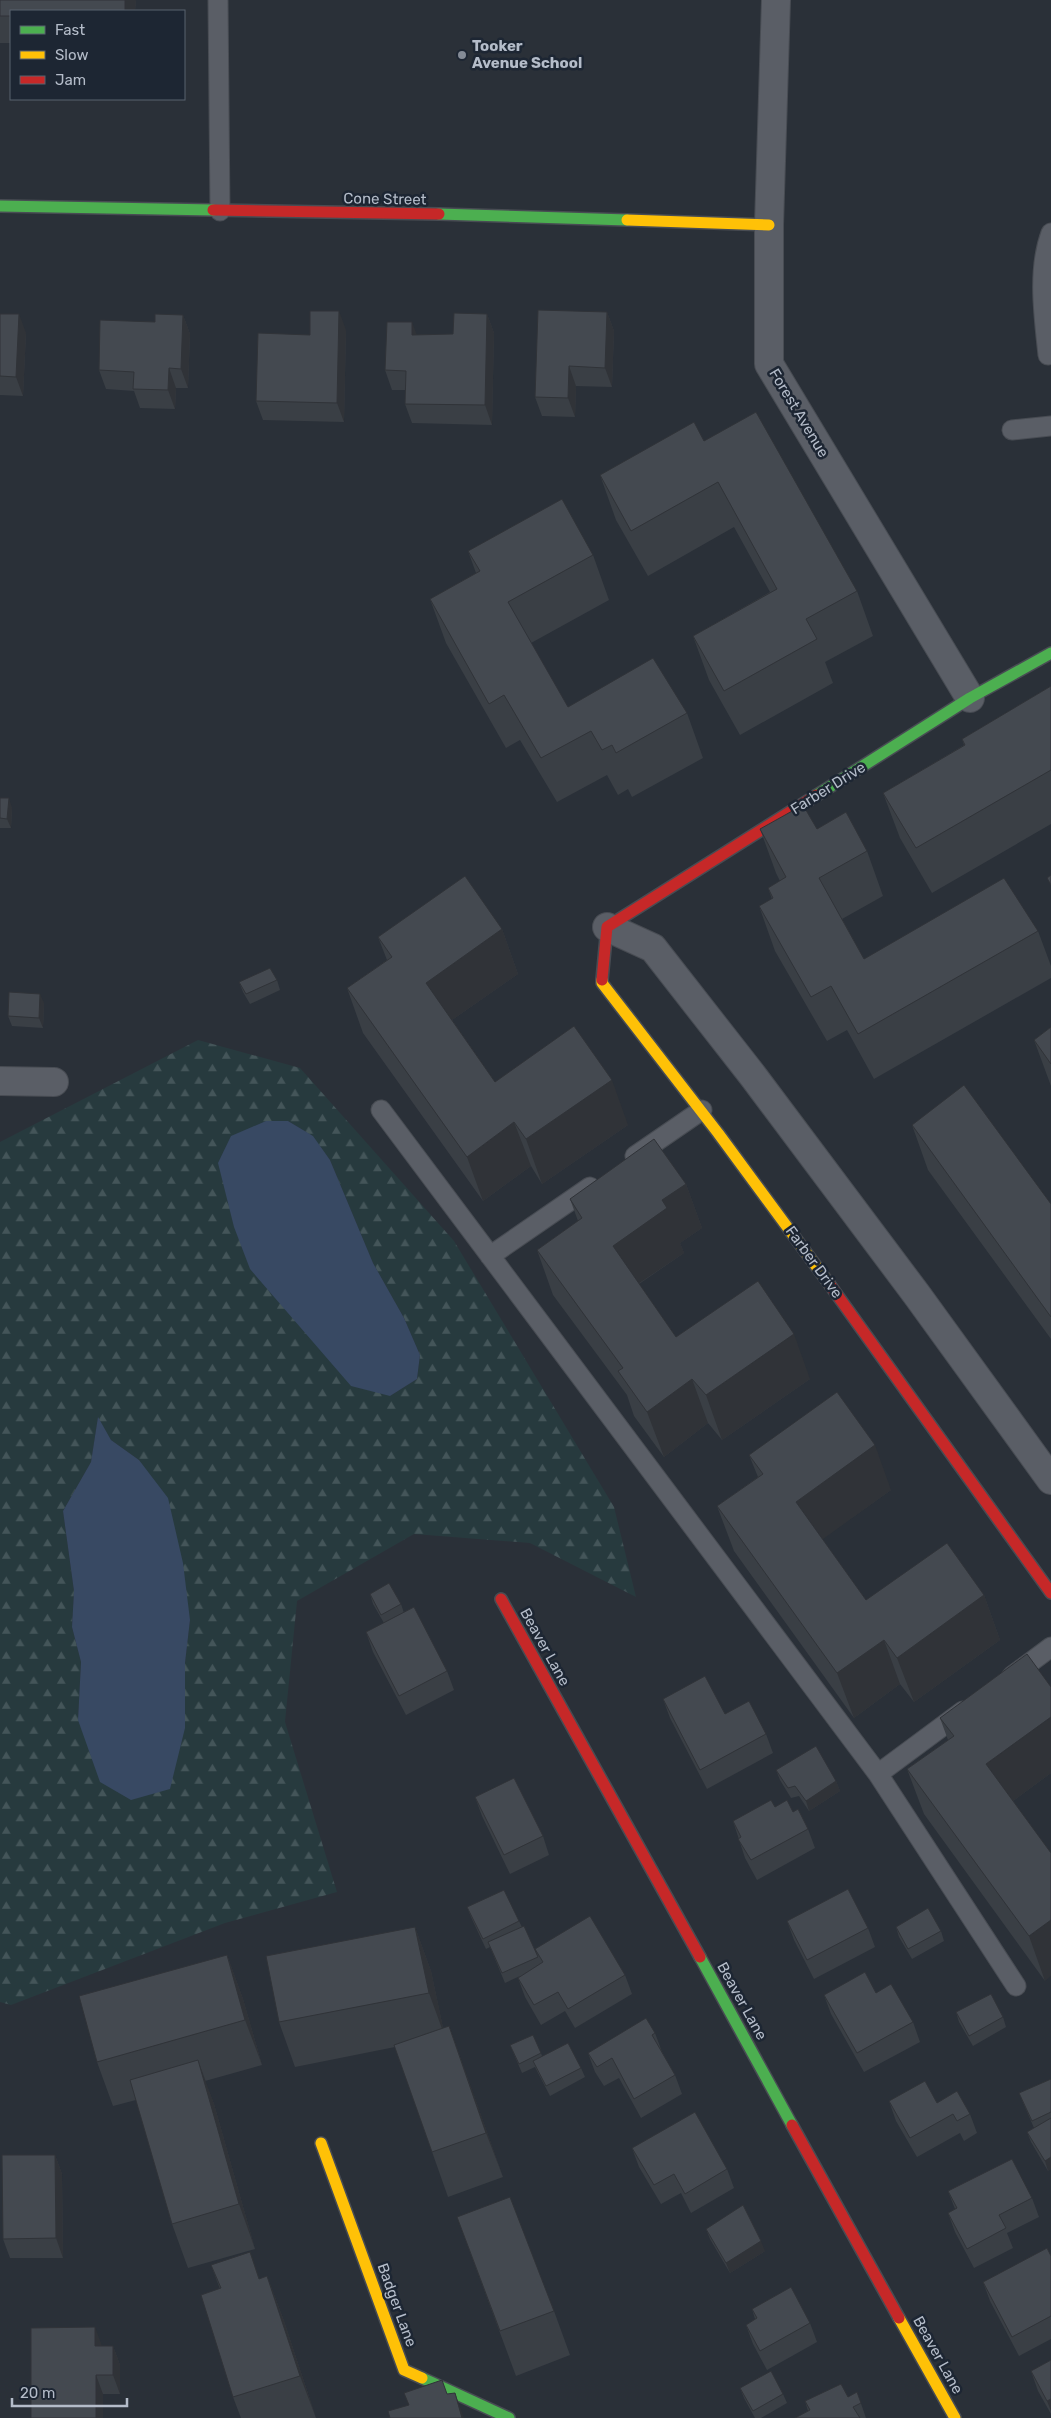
<svg xmlns="http://www.w3.org/2000/svg" width="1051" height="2418" viewBox="0 0 1051 2418" font-family="Rubik,sans-serif">
  <style>
    .forest { fill: url(#forest-firs); fill-rule: evenodd }
    .water { fill: #384963 }
    .lines { fill: none; stroke-linecap: round; stroke-linejoin: round }
    .lane-casing { stroke: #484c53; stroke-width: 21 }
    .street-casing { stroke: #484c53; stroke-width: 30 }
    .fast-casing { stroke: #484c53; stroke-width: 14 }
    .slow-casing { stroke: #484c53; stroke-width: 14 }
    .jam-casing { stroke: #484c53; stroke-width: 14 }
    .lane { stroke: #5a5e66; stroke-width: 19 }
    .street { stroke: #5a5e66; stroke-width: 28 }
    .fast { stroke: #4caf50; stroke-width: 11 }
    .slow { stroke: #ffc107; stroke-width: 11 }
    .jam { stroke: #c62828; stroke-width: 11 }
    .wall { fill: #3a3f45 }
    .shaded-wall { fill: #303338 }
    .building { fill: #444950; stroke: #303338 }
    .poi-dot { fill: #848b96; stroke: #1d2633; stroke-width: 2 }
    .labels { text-anchor: middle; stroke-width: 5; stroke-linejoin: round; paint-order: stroke }
    .poi-label { font-size: 15px; font-weight: bold; fill: #b4bcc9; stroke: #1d2633; text-anchor: start }
    .street-label { font-size: 15px; fill: #b4bcc9; stroke: #1d2633 }
  </style>
  <defs>
    <pattern id="forest-firs" width="22" height="20" patternUnits="userSpaceOnUse" patternTransform="scale(1.25)"><rect width="22" height="20" fill="#273a3e"/><path d="M5 1l3.5 6h-7zM16 11l3.5 6h-7z" fill="#445559"/></pattern>
  </defs>
  <rect width="100%" height="100%" fill="#2a3038"/>
  <!-- forest -->
  <path class="forest" d="M198,1040l102,28 154,173 160,266 22,90 -106,-54 -116,-9 -117,67 -12,121 52,170 -112,31 -214,82 -11,-3v-860zM288,1121l24,15 18,24 43,103 31,55 16,37 -3,24 -27,17zM98,1418l13,22 28,20 51,160 -5,43 -107,57 3,-58 -9,-35 2,-36 -11,-80 28,-49z"/>
  <!-- water -->
  <path class="water" d="M266,1121h22l25,15 17,24 43,103 31,55 16,37 -3,24 -27,17 -39,-10 -101,-117 -16,-42 -16,-64 13,-27z
    M98,1417l13,23 28,20 29,38 15,65 7,57 -5,43v65l-15,61 -39,11 -31,-18 -22,-62 3,-58 -9,-35 2,-36 -11,-80 28,-49z"/>
  <g class="lines">
    <defs>
      <path id="lane" d="M218,0l2,211
        M1048,355c-4,-38 -11,-85 3,-122
        M1012,430l39,-4
        M381,1110l497,664 138,212
        M635,1156l67,-46
        M490,1256l100,-69
        M1012,1676l39,-29
        M878,1774l85,-63"/>
      <path id="street" d="M776,0l-7,225v139l201,334
        M607,927l46,21 100,128 164,219 134,185
        M0,1081l54,1"/>
      <path id="fast" d="M0,206l213,4
        M439,214l188,6
        M817,795l153,-97 81,-45
        M700,1957l92,168
        M422,2378l87,40"/>
      <path id="slow" d="M627,220l142,5
        M602,980v3l116,150 112,152
        M321,2143l83,227 18,8
        M899,2318l56,100"/>
      <path id="jam" d="M213,210l226,4
        M602,980l5,-53 210,-132
        M830,1285l221,308
        M501,1599l199,358
        M792,2125l107,193"/>
    </defs>
    <!-- lane casing -->
    <use href="#lane" class="lane-casing"/>
    <!-- street casing -->
    <use href="#street" class="street-casing"/>
    <!-- fast casing -->
    <use href="#fast" class="fast-casing"/>
    <!-- slow casing -->
    <use href="#slow" class="slow-casing"/>
    <!-- jam casing -->
    <use href="#jam" class="jam-casing"/>
    <!-- lane -->
    <use href="#lane" class="lane"/>
    <!-- street -->
    <use href="#street" class="street"/>
    <!-- fast -->
    <use href="#fast" class="fast"/>
    <!-- slow -->
    <use href="#slow" class="slow"/>
    <!-- jam -->
    <use href="#jam" class="jam"/>
  </g>
  <!-- wall -->
  <path class="wall" d="M0,0h136l-1,11h-124v32h-11z
    M607,312l7,19 -2,56 -36,-1 -1,31 -33,-1 -7,-19z
    M0,314l26,19 -3,63 -23,-1z
    M487,314l7,19 -2,92 -80,-2 -7,-19v-14h-13l-7,-20 32,-35 36,-1z
    M183,315l7,19 -2,54h-12l-1,21 -35,-1 -6,-17 -28,-2 -7,-19 56,-48z
    M346,330l-2,92 -81,-2 -7,-19 54,-66z
    M704,441l153,150 16,45 -48,26 8,21 -93,52 -31,-55 -16,-44 77,-44 -36,-65 -86,49 -32,-56 -16,-45z
    M468,551l125,4 16,45 -78,43 37,64 119,6 16,45 -71,39 -4,-8 -10,6 -11,-20 -50,27 -37,-62 -14,8 -60,-105 -16,-44 46,-26z
    M1051,686v138l-119,69 -32,-55 -17,-45 81,-48 -2,-6z
    M0,798l12,10 -1,20h-11z
    M760,829h57l50,22 16,45 -41,23 22,40 174,-28 13,35v12l-177,101 -27,-49 -20,11 -52,-90 -16,-45 13,-7 -4,-11 12,-7 -4,-8z
    M502,929l16,45 -66,46 43,62 133,43 -86,59 -11,-18 -48,35 -120,-168 -16,-45 40,-28 -9,-23z
    M277,980l3,10 -30,14 -7,-12 -4,-10z
    M44,1003l-1,25 -31,-2 -4,-10z
    M1051,1027v59l-17,-46z
    M912,1125l139,79v135l-123,-169z
    M686,1184l16,44 -22,15 4,10 -45,31 37,53 134,42 -88,61 -14,-17 -44,34 -30,-41 -7,-21 -74,-100 -16,-45 41,-29 -8,-22z
    M749,1455l142,35 -69,49 44,61 118,-5 16,45 -86,62 -14,-18 -46,34 -120,-167 -17,-45 41,-29z
    M370,1594l31,10 3,9 43,58 7,19 -48,25 -33,-63 -7,-20 18,-9 -11,-19z
    M663,1699l103,35 7,19 -66,36 -37,-71z
    M940,1718l111,55 -38,28 32,180 -121,-167 -17,-45 41,-29z
    M776,1770l60,11 4,10 -31,20 -10,-15 -8,2 -11,-18z
    M475,1797l68,39 6,19 -39,19 -28,-58z
    M775,1807l18,5 15,17 7,19 -58,32 -12,-22 -12,-37z
    M467,1907l52,14 3,6 16,30 2,7 -5,-15 90,26 7,19 -57,34 -10,-17 -24,14 -16,-28 -7,-19 2,-2 -15,7 -15,-36 -4,2 -15,-32z
    M787,1921l81,7 7,19 -61,32 -20,-39z
    M415,1927l16,44 12,57 6,-2 54,151 -55,20 -53,-150 -100,20 -16,-45z
    M896,1927l45,4 3,10 -32,18 -13,-22z
    M227,1955l16,44 19,66 -57,16 9,23 41,145 -67,19 -16,-44 -36,-124 -23,6 -16,-44z
    M824,1995l89,27 7,20 -56,30 -33,-58z
    M956,2012l47,5 3,10 -33,19 -14,-24z
    M655,2033l7,19 13,23 7,19 -41,24 -22,-40 -15,8 -9,-14 -7,-19z
    M510,2045l31,8 1,3 39,12 4,9 -35,19 -15,-29 -13,6z
    M1051,2079v90l-3,2 -17,-29 -4,-10 7,-4 -15,-35z
    M889,2101l48,2 33,11 7,19 -13,8 -4,-8 -43,24 -21,-36z
    M632,2148l95,21 7,19 -43,25 -10,-20 -20,11 -22,-37z
    M55,2155l7,19 1,84h-53l-7,-19z
    M948,2191l84,7 7,19 -32,16 6,15 -39,20 -19,-36 -7,-19 7,-4z
    M457,2217l97,94 16,44 -54,21z
    M706,2229l59,22 -35,22 -20,-34z
    M1051,2256v83l-32,17 -29,-55 -7,-19z
    M211,2265l49,14 7,-3 17,45 32,97h-75l-8,-21 -13,-108z
    M752,2309l58,14 7,19 -50,28 -14,-26 -7,-19 9,-6z
    M102,2346h11l7,19v29h-17v24h-72z
    M1051,2360v54l-13,-23 -7,-20z
    M740,2388l43,6 4,9 -26,15h-6l-11,-20z
    M857,2392l9,26h-71l13,-7 -3,-10 43,-4z"/>
  <!-- shaded-wall -->
  <path class="shaded-wall" d="M125,0h11l-1,11h-10z
    M339,311l7,19 -2,92 -7,-19z
    M607,312l7,19 -2,56 -7,-19z
    M19,314l7,19 -3,63 -7,-19z
    M487,314l7,19 -2,92 -7,-20z
    M183,315l7,19 -2,54 -7,-19z
    M412,322l7,19 -7,-6z
    M569,366l7,20 -1,31 -7,-19z
    M169,368l7,20 -1,21 -7,-19z
    M9,798l3,10 -1,20 -4,-9z
    M502,929l16,45 -76,53 -16,-44z
    M40,994l4,9 -1,25 -4,-10z
    M612,1080l16,45 -86,59 -16,-45z
    M514,1122l17,44 -48,35 -16,-44z
    M686,1184l16,44 -22,15 4,10 -55,37 -16,-44 49,-46z
    M794,1334l16,45 -88,61 -16,-45z
    M692,1379l16,44 -44,34 -17,-45z
    M875,1445l16,45 -79,57 -16,-45z
    M984,1595l16,45 -86,62 -17,-44z
    M884,1640l16,44 -46,34 -17,-45z
    M1051,1717v56l-49,36 -16,-45z
    M836,1781l4,10 -31,20 -3,-10z
    M1051,1920v56l-6,5 -16,-45z
    M415,1927l16,44 14,66 -16,-44z
    M227,1955l16,44 19,66 -17,-45z
    M449,2026l16,44 38,107 -17,-44z
    M198,2060l16,44 41,145 -16,-45z
    M55,2155l7,19 1,84 -7,-20z
    M1051,2157v12l-3,2 -3,-10z
    M761,2241l4,10 -35,22 -4,-10z
    M267,2276l17,45 32,97 -16,-42z
    M95,2327l7,19h-7z
    M113,2346l7,19v29l-7,-19z
    M96,2375l7,19v24h-7z
    M455,2393l9,25h-2z
    M1051,2399v12l-4,-10z"/>
  <!-- building -->
  <path class="building" d="M0,0h125v11h-114v5h-11z
    M538,310l69,2 -2,56 -36,-2 -1,32 -33,-1z
    M310,311h29l-2,92 -81,-2 2,-68 52,2z
    M454,313l33,1 -2,91 -80,-1 1,-33 -21,-1 2,-48h25v13l41,-1z
    M0,314h19l-3,63 -16,-1z
    M155,314l28,1 -2,54 -12,-1 -1,22 -35,-1 1,-17 -35,-2 1,-50 55,2z
    M756,412l101,179 -51,28 11,20 -93,52 -31,-55 84,-47 -59,-107 -87,49 -31,-56 94,-53 10,19z
    M562,499l31,56 -85,47 60,105 85,-49 34,55 -71,40 -4,-8 -10,5 -11,-19 -50,27 -37,-63 -15,9 -59,-105 50,-28 -12,-20z
    M1051,686v84l-135,78 -33,-55 82,-48 -3,-6z
    M0,798h9l-2,21 -7,-1z
    M803,805l14,24 29,-17 21,39 -48,27 45,81 140,-81 34,53 -180,103 -27,-48 -20,11 -52,-91 14,-8 -5,-10 18,-11 -26,-48z
    M1051,875v10l-4,-7z
    M465,876l37,53 -76,54 69,99 79,-56 38,54 -86,59 -12,-17 -47,35 -120,-169 45,-31 -14,-20z
    M270,968l7,12 -31,14 -7,-12z
    M9,992l31,2 -1,24 -31,-2z
    M1051,1027v37l-17,-24z
    M964,1085l87,119v113l-139,-192z
    M654,1139l32,45 -24,16 5,8 -54,38 63,91 82,-56 36,53 -88,61 -14,-16 -45,33 -29,-41 5,-3 -86,-118 45,-32 -12,-19z
    M837,1392l38,53 -79,57 70,98 81,-57 37,52 -87,63 -13,-18 -47,33 -120,-167 46,-32 -14,-19z
    M389,1583l12,21 -20,11 -11,-21z
    M414,1607l33,64 -48,25 -33,-64z
    M1027,1654l24,33v30l-65,47 65,89v67l-22,16 -122,-167 47,-33 -14,-18z
    M705,1676l20,38 24,-13 17,33 -66,36 -37,-71z
    M816,1746l20,35 -30,20 -11,-15 -7,2 -12,-18z
    M514,1778l29,58 -39,19 -29,-58z
    M771,1800l4,7 12,-7 6,12 5,-3 10,20 -57,31 -13,-21 3,-2 -8,-16z
    M848,1889l20,39 -61,32 -20,-39z
    M504,1890l15,31 -36,18 -16,-32z
    M928,1908l13,23 -33,18 -12,-22z
    M590,1916l35,59 -57,34 -10,-17 -24,13 -16,-27 25,-16 -8,-13z
    M524,1926l14,31 -36,16 -14,-31z
    M415,1927l14,66 -150,29 -13,-66z
    M227,1955l18,65 -148,42 -18,-66z
    M865,1972l11,21 15,-9 22,38 -56,31 -33,-58z
    M991,1994l12,23 -34,19 -13,-24z
    M646,2018l9,15 -3,2 23,40 -41,24 -22,-41 -15,9 -9,-14z
    M449,2026l37,107 -54,19 -38,-107z
    M533,2035l8,18 -22,11 -9,-19z
    M568,2043l13,25 -35,18 -13,-25z
    M198,2060l41,144 -67,20 -42,-144z
    M1051,2079v33l-19,9 -13,-28z
    M925,2081l12,22 20,-12 13,23 -13,7 -4,-7 -43,24 -21,-37z
    M695,2112l32,57 -42,25 -11,-20 -20,11 -22,-37z
    M1051,2118v39l-6,4 -18,-29z
    M2,2155h53l1,83 -53,1z
    M1012,2159l20,39 -33,17 7,13 -39,21 -19,-36 9,-5 -9,-17z
    M510,2197l44,114 -54,20 -43,-114z
    M743,2205l18,36 -35,22 -20,-34z
    M1047,2248l4,8v60l-39,21 -29,-55z
    M250,2252l9,27 8,-3 33,100 -67,21 -32,-102 20,-7 -10,-23z
    M791,2287l19,36 -50,28 -14,-26 11,-7 -5,-9z
    M95,2327v19h18v29h-17v43h-65v-90z
    M1051,2360v39l-4,2 -16,-30z
    M771,2371l12,23 -30,17 -13,-23z
    M442,2380l5,14 8,-1 7,25h-72l-2,-7 21,-6 -5,-12z
    M841,2384l7,13 9,-5 4,11 -8,4 7,11h-65l15,-8 -5,-9z"/>
  <!-- markers -->
  <circle class="poi-dot" cx="462" cy="55" r="5"/>
  <g class="labels">
    <!-- poi labels -->
    <g class="poi-label">
      <text x="472" y="51">Tooker<tspan x="472" dy="17">Avenue School</tspan></text>
    </g>
    <!-- street labels -->
    <g class="street-label">
      <text transform="translate(385 199) rotate(1)" y="5">Cone Street</text>
      <text transform="translate(799 413) rotate(59)" y="5">Forest Avenue</text>
      <text transform="translate(828 788) rotate(-32)" y="5">Farber Drive</text>
      <text transform="translate(814 1262) rotate(54)" y="5">Farber Drive</text>
      <text transform="translate(545 1647) rotate(61)" y="5">Beaver Lane</text>
      <text transform="translate(742 2001) rotate(61)" y="5">Beaver Lane</text>
      <text transform="translate(397 2305) rotate(70)" y="5">Badger Lane</text>
      <text transform="translate(938 2355) rotate(61)" y="5">Beaver Lane</text>
    </g>
  </g>
  <!-- legend -->
  <rect x="10" y="10" width="175" height="90" fill="#1d2633" stroke="#59626f"/>
  <rect x="20" y="26" width="25" height="8" fill="#4caf50" stroke="#59626f"/>
  <text x="55" y="35" font-size="15" fill="#b4bcc9">Fast</text>
  <rect x="20" y="51" width="25" height="8" fill="#ffc107" stroke="#59626f"/>
  <text x="55" y="60" font-size="15" fill="#b4bcc9">Slow</text>
  <rect x="20" y="76" width="25" height="8" fill="#c62828" stroke="#59626f"/>
  <text x="55" y="85" font-size="15" fill="#b4bcc9">Jam</text>
  <!-- scale -->
  <path d="M12 2398v8h115v-8" fill="none" stroke="#b4bcc9" stroke-width="2.5"/>
  <text x="20" y="2398" font-size="15" fill="#b4bcc9" stroke="#1d2633" stroke-width="4" paint-order="stroke">20 m</text>
</svg>
